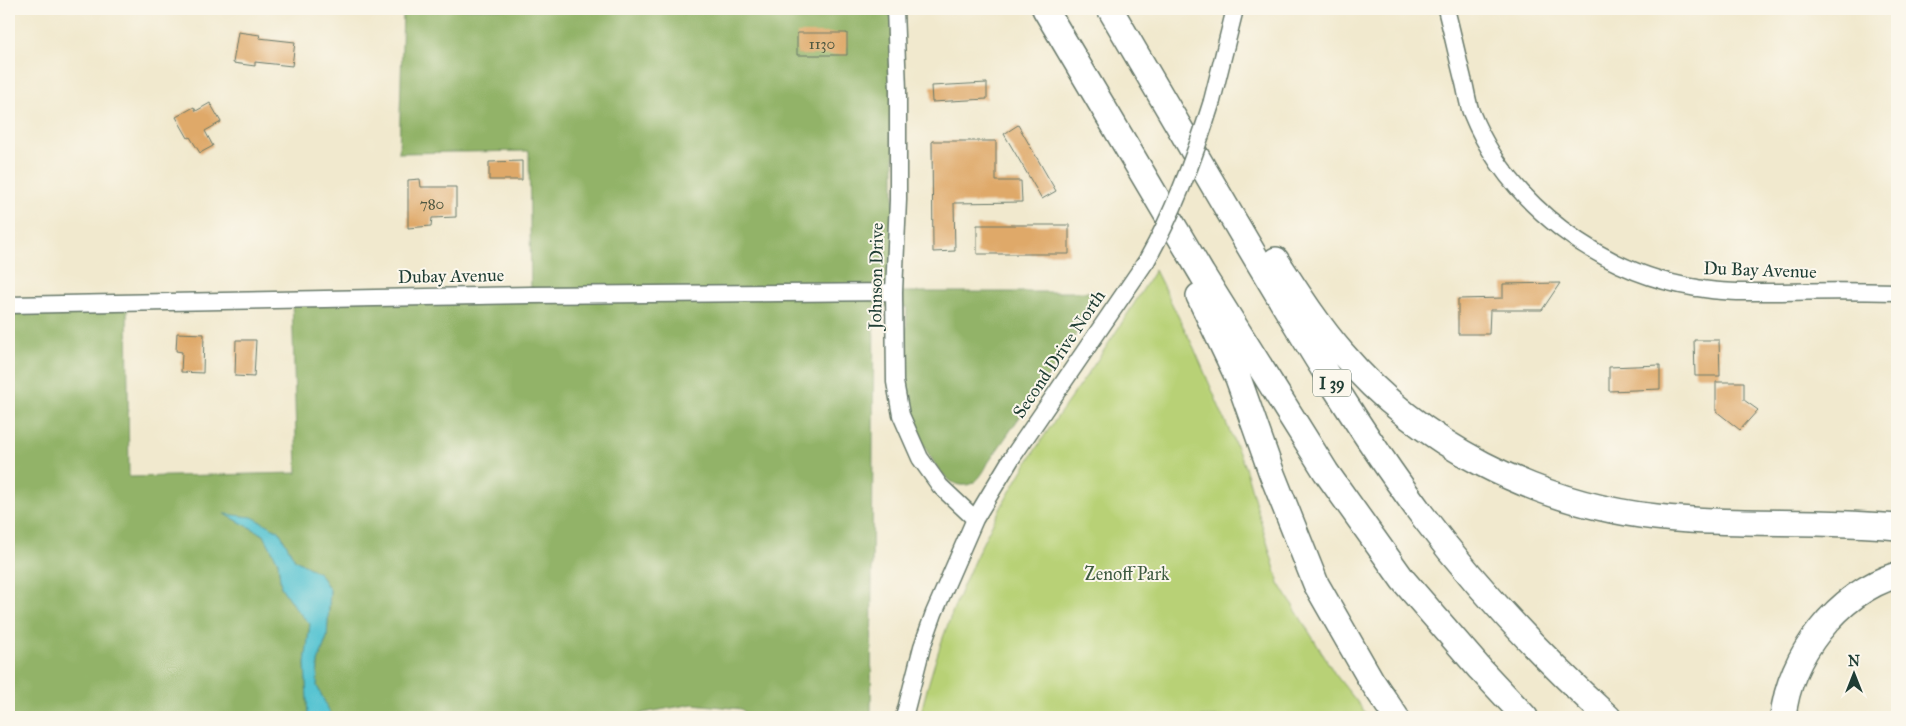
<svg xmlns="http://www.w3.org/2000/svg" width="1906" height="726" viewBox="0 0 1906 726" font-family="'IM FELL Great Primer',serif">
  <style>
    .green { fill: #b8d176; stroke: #6c8755 }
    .forest { fill: #92b367; stroke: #58784e }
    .water { fill: #58c4d2; stroke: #3c8083 }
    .building { fill: #dfa969 }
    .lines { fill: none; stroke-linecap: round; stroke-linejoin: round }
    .minor-casing { stroke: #68796a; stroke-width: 19 }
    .highway-casing { stroke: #68796a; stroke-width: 28 }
    .minor { stroke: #fff; stroke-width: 16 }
    .highway { stroke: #fff; stroke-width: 25 }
    .minor-bridge-casing { stroke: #68796a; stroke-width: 19; stroke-linecap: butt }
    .minor-bridge { stroke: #fff; stroke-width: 16 }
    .labels { text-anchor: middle; stroke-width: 4; stroke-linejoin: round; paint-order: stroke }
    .number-label { font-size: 15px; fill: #4f5841 }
    .shield { fill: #fbf7ec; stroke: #61756b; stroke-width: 1 }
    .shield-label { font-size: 16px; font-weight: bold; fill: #1f3d34 }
    .street-label { font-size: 18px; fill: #1f3d34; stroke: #fbf7ec }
    .park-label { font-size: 18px; fill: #3e5b41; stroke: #fbf7ec }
  </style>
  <rect width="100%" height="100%" fill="#fbf7ec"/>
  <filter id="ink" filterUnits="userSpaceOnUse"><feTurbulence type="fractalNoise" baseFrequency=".02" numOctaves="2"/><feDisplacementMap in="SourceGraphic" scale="10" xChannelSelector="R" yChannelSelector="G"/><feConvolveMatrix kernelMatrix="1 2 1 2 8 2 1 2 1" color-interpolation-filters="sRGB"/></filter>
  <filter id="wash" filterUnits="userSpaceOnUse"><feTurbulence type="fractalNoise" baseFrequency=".0096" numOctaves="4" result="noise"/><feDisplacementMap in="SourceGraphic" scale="20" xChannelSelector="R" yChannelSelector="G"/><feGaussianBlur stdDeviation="1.12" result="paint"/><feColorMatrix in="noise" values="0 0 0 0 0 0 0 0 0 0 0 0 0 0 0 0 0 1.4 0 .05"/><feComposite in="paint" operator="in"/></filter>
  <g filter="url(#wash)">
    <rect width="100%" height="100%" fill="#f1e9ce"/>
    <!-- green -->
    <path class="green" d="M1155,270l39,78 51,119 34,116 56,91 34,43h-449c21,-90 58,-175 107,-254 26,-43 58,-83 85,-125 15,-23 29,-45 43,-68z"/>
    <!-- forest -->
    <path class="forest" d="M403,9h491v283h207l-31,52 -82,119c-5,11 -13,24 -27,22 -11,-1 -20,-12 -26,-21 -36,-53 -30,-96 -28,-157l-33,-1 -3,411h-121l-9,-8 -48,-5 -50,9 -9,4h-302l-15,-31 1,-24 9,-25 3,-47 -11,-17 -24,-13 -16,-29 -52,-16 37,20 14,27 3,25 14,21 15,16 -5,39 3,54h-299v-412l118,-3 2,175 168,-4 -5,-174 239,-4 -2,-144 -130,2z"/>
    <!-- water -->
    <path class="water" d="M225,514l27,3 27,14 16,29 24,13 11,17 -3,47 -9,25 -1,24 15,31h-24l-3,-54 5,-39 -15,-16 -14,-21 -3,-25 -14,-27z"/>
    <g id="blocks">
      <!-- building -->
      <path class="building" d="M238,32l22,3 -1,3 36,4 -3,24 -37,-4v4l-22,-3z
        M797,33h50v22h-50z
        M987,83v16l-55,3 -1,-16z
        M210,103l11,19 -16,9 8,15 -13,7 -10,-16 -2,1 -12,-21 18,-10 2,4z
        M1018,125l38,66 -14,8 -38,-65z
        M932,141h64v40h25l1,21 -68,1 1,48 -22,1z
        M522,161v19h-33v-18z
        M420,179l1,8h35v30l-24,1 -1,8 -23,2v-48z
        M977,225h92v29h-92z
        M1560,283l-18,27h-52l-1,24h-31v-35l45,-1v-14z
        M177,333l27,1 -1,39 -22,-1 1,-20 -6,-1z
        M236,340h20l-2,37 -19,-1z
        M1694,340h25l1,36h-25z
        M1660,365v24l-51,2v-24z
        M1716,382h28v18l14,10 -18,20 -24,-19z"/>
    </g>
  </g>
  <g filter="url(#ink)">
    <use href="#blocks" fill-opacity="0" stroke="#68796a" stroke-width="1"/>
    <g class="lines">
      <defs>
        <path id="minor" d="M895,9l3,81v110l-4,92 1,90 6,33 19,43 20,28 35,33
          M1446,9c6,23 11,46 17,70 3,10 4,22 8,33 37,92 129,161 226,176 27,5 55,4 83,4 39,-1 78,-1 117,0
          M1212,101l23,-92
          M9,305l522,-10 363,-3
          M904,717l18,-70 12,-34 41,-94 36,-60 136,-199"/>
        <path id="highway" d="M1045,9l157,265 124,198 77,108 77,89 45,48
          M1110,9c49,83 97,166 146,249 52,87 105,175 166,257 55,73 118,140 186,202
          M1276,260c21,32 41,64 66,93 77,91 195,151 314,164 80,9 161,2 241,10
          M1199,296l39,82 34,96 44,110 55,96 25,37
          M1783,717c6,-61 55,-124 114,-142"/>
      </defs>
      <!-- minor casing -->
      <use href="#minor" class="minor-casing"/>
      <!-- highway casing -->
      <use href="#highway" class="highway-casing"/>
      <!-- minor -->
      <use href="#minor" class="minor"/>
      <!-- highway -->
      <use href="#highway" class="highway"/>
      <defs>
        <path id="minor-bridge" d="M1147,260c28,-50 48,-104 65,-159"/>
      </defs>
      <!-- minor-bridge casing -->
      <use href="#minor-bridge" class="minor-bridge-casing"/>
      <!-- minor-bridge -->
      <use href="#minor-bridge" class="minor-bridge"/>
    </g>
  </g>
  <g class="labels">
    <!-- number labels -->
    <g class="number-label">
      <text x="822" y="49">1130</text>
      <text x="432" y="209">780</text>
    </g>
    <!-- shield labels -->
    <rect class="shield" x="1313" y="369.5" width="38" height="27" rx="4"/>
    <g class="shield-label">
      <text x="1332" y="389">I 39</text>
    </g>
    <!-- street labels -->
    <g class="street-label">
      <text transform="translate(1760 270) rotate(2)" y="6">Du Bay Avenue</text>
      <text transform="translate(451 276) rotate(-1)" y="6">Dubay Avenue</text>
      <text transform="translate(876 276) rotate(-89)" y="6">Johnson Drive</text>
      <text transform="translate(1059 354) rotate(-56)" y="6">Second Drive North</text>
    </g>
    <!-- park labels -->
    <g class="park-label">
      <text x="1127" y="580">Zenoff Park</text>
    </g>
  </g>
  <!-- margin -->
  <rect width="1906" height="726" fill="none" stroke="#fbf7ec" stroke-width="30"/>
  <!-- north arrow -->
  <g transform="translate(1854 674)" stroke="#fbf7ec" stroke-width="4" paint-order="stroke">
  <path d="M0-4L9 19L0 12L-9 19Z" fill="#1f3d34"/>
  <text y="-8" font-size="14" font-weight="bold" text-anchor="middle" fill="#1f3d34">N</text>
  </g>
</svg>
